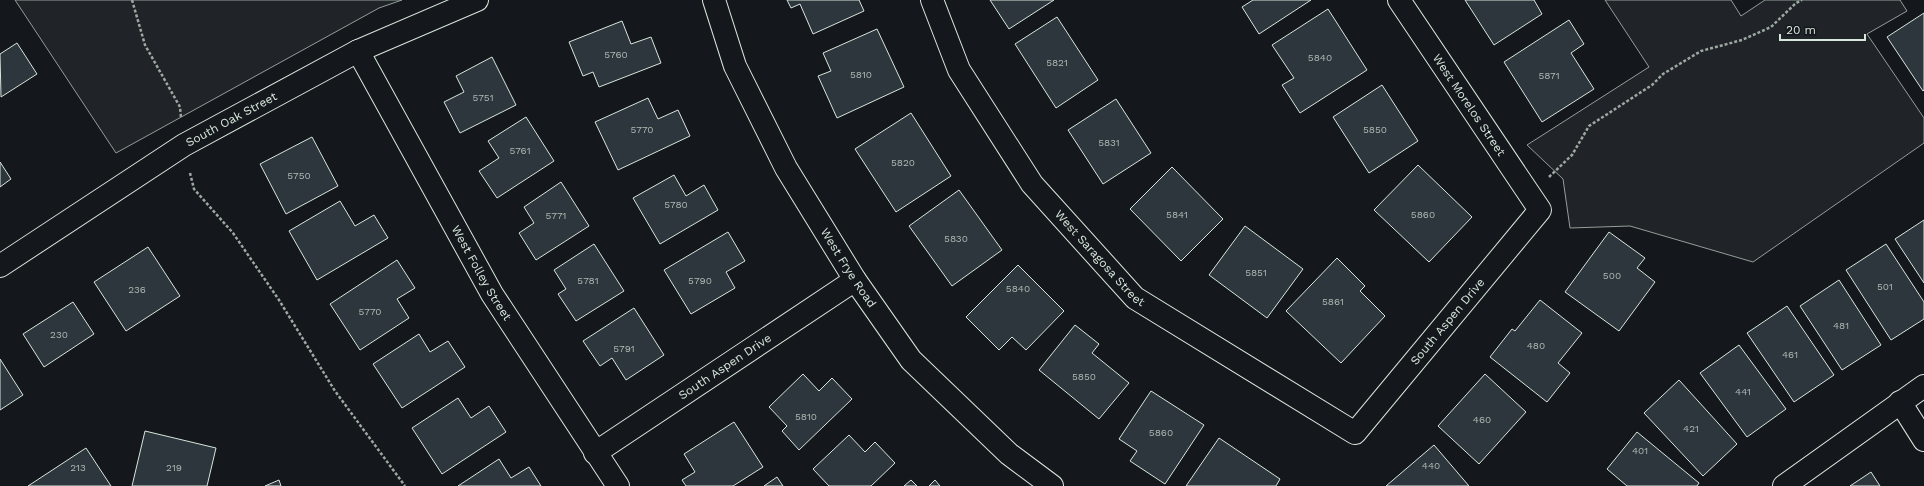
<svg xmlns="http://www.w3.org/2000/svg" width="1924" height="486" viewBox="0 0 1924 486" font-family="'Work Sans',sans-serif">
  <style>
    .green { fill: #202428; stroke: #939e99 }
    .building { fill: #2c363c; stroke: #d8e6dc }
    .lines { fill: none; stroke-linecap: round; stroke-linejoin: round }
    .minor-casing { stroke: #d8e6dc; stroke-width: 24 }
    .path { stroke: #9da8a2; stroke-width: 2.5; stroke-dasharray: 3 2; stroke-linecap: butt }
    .minor { stroke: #14181c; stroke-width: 22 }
    .labels { text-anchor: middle; stroke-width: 3; stroke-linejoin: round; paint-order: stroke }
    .number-label { font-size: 10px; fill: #adbab4 }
    .street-label { font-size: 12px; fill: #d8e6dc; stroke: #14181c }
  </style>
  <rect width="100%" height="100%" fill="#14181c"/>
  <!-- green -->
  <path class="green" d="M15,0h387l-23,8 -263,145z
    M1605,0h126l10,16 24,-16h135l7,11 -40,23 57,84v25l-171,119 -123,-36 -60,2 -7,-49 -36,-34 122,-78z"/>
  <!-- building -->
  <path class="building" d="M787,0h72l5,11 -51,23 -13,-30 -9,4z
    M990,0h64l-45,29z
    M1253,0h58l-52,34 -17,-27z
    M1465,0h69l8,14 -48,31z
    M1328,9l39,61 -67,43 -18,-28 12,-7 -22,-33z
    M1924,13v77l-1,1 -36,-54z
    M1057,17l41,63 -42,28 -41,-64z
    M1569,20l15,24 -13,9 23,36 -52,33 -38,-60z
    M622,21l9,23 20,-7 10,26 -62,24 -6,-15 -10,4 -14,-34z
    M877,29l27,58 -67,31 -19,-42 13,-5 -8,-18z
    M17,43l20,31 -36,23 -1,-43z
    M492,57l24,48 -56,28 -16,-31 20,-10 -8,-16z
    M1382,85l36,56 -49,32 -36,-56z
    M648,98l10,21 20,-9 12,26 -72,34 -23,-48z
    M1116,99l35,54 -48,31 -35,-54z
    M911,113l40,63 -55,36 -41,-63z
    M526,117l28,44 -57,37 -18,-27 20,-13 -11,-17z
    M312,137l26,49 -52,28 -26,-50z
    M0,162l11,17 -11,8z
    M1418,165l54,52 -43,45 -55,-52z
    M1172,167l51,52 -42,42 -51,-52z
    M674,175l12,21 18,-11 14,25 -58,34 -27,-46z
    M561,182l28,44 -53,34 -17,-27 15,-10 -10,-16z
    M959,190l43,60 -50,36 -43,-60z
    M340,201l15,25 19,-11 14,23 -71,42 -28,-49z
    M1924,220v63l-29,-44z
    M1245,226l58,43 -36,49 -58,-43z
    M728,232l17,29 -19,11 9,16 -44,26 -27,-44z
    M1609,232l36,26 -8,10 18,14 -36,49 -54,-39z
    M594,244l30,47 -48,30 -18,-27 8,-5 -12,-19z
    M1886,244l38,58v17l-33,21 -45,-70z
    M148,247l32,49 -54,35 -32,-49z
    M1337,258l28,28 -5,5 25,25 -44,47 -55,-52z
    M397,260l18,28 -18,11 12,19 -49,32 -30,-46z
    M1018,265l46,46 -38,39 -14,-13 -13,13 -33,-33z
    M1839,280l42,65 -39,25 -42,-64z
    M1540,300l42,33 -24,30 12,10 -23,29 -57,-45 22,-28 3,2z
    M73,302l21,32 -50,33 -21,-33z
    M1787,306l47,69 -40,27 -47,-69z
    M634,308l30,47 -38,25 -14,-22 -12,8 -17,-25z
    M1075,325l24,19 -7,9 37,30 -30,36 -60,-49z
    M419,334l11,18 18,-11 17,26 -63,41 -29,-44z
    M1739,345l47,64 -39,28 -47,-64z
    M0,359l23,36 -23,15z
    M803,374l16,17 13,-13 20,21 -53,51 -17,-19 5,-5 -18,-19z
    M1485,374l41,38 -47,52 -41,-38z
    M1679,380l58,64 -34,32 -59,-63z
    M1151,391l53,34 -39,59 -35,-23 7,-10 -18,-12z
    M458,398l13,20 18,-12 17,26 -64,42 -30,-46z
    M734,422l29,45 -30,19h-47l-4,-6 13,-8 -11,-18z
    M145,431l71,17 -9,38h-75z
    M1637,432l62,51 -2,3h-70l-20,-17z
    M849,435l16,17 10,-10 20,21 -24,23h-42l-16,-17z
    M1219,438l61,41 -4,7h-90z
    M1434,445l35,41h-83z
    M86,448l25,38h-83z
    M499,459l12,19 18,-11 12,19h-83z
    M1871,472l9,14h-30z
    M777,477l6,9h-19z
    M279,480l2,6h-16z
    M911,480l6,6h-13z
    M935,480l5,6h-11z"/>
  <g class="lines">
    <defs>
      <g id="minor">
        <path id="s1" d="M714,0l21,66 51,102 69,112 56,80 98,94 43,32"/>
        <path id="s2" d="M932,0l27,70 73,114 103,114 220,135 185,-223 -141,-210"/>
        <path id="s3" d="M358,51l134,243 126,192"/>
        <path id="s4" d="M0,266l184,-121 174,-94 119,-51"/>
        <path d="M1900,402l24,38"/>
        <path id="s5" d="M595,453l260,-173"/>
        <path d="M1784,486l140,-100"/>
      </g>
    </defs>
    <!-- minor casing -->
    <use href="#minor" class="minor-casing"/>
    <!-- path -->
    <path class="path" d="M132,0l13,45 35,62 1,11
      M190,173l4,16 39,44 46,67 56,91 70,95
      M1549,177l23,-22 17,-29 63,-41 11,-11 38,-23 41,-11 29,-13 25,-24 6,-3"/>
    <!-- minor -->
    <use href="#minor" class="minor"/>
  </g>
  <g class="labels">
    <!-- number labels -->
    <g class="number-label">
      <text x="616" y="58">5760</text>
      <text x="1320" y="61">5840</text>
      <text x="1057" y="66">5821</text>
      <text x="861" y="78">5810</text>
      <text x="1549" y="79">5871</text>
      <text x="483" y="101">5751</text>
      <text x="642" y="133">5770</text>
      <text x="1375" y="133">5850</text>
      <text x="1109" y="146">5831</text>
      <text x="520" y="154">5761</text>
      <text x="903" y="166">5820</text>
      <text x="299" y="179">5750</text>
      <text x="676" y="208">5780</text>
      <text x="1177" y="218">5841</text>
      <text x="1423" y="218">5860</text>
      <text x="556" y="219">5771</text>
      <text x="956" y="242">5830</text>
      <text x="1256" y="276">5851</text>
      <text x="1612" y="279">500</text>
      <text x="588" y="284">5781</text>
      <text x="700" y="284">5790</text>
      <text x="1885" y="290">501</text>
      <text x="1018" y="292">5840</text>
      <text x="137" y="293">236</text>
      <text x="1333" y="305">5861</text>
      <text x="370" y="315">5770</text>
      <text x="1841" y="329">481</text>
      <text x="59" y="338">230</text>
      <text x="1536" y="349">480</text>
      <text x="624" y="352">5791</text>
      <text x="1790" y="358">461</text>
      <text x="1084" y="380">5850</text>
      <text x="1743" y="395">441</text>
      <text x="806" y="420">5810</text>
      <text x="1482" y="423">460</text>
      <text x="1691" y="432">421</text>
      <text x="1161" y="436">5860</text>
      <text x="1640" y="454">401</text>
      <text x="1431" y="469">440</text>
      <text x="78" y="471">213</text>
      <text x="174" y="471">219</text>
    </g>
    <!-- street labels -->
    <g class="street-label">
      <text transform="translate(1469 105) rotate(56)" y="4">West Morelos Street</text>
      <text dy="4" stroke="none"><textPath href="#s4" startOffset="274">South Oak Street</textPath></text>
      <text dy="4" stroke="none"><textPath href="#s2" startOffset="311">West Saragosa Street</textPath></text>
      <text dy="4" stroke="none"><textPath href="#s1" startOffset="301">West Frye Road</textPath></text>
      <text dy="4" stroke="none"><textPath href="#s3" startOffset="254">West Folley Street</textPath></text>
      <text dy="4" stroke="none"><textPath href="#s2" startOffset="767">South Aspen Drive</textPath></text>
      <text dy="4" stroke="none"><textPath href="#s5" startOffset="156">South Aspen Drive</textPath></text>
    </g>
  </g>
  <!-- scale -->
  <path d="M1780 34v6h85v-6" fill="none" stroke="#d8e6dc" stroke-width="2"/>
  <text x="1786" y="34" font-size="12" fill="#d8e6dc" stroke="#14181c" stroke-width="3" paint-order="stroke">20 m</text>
</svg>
